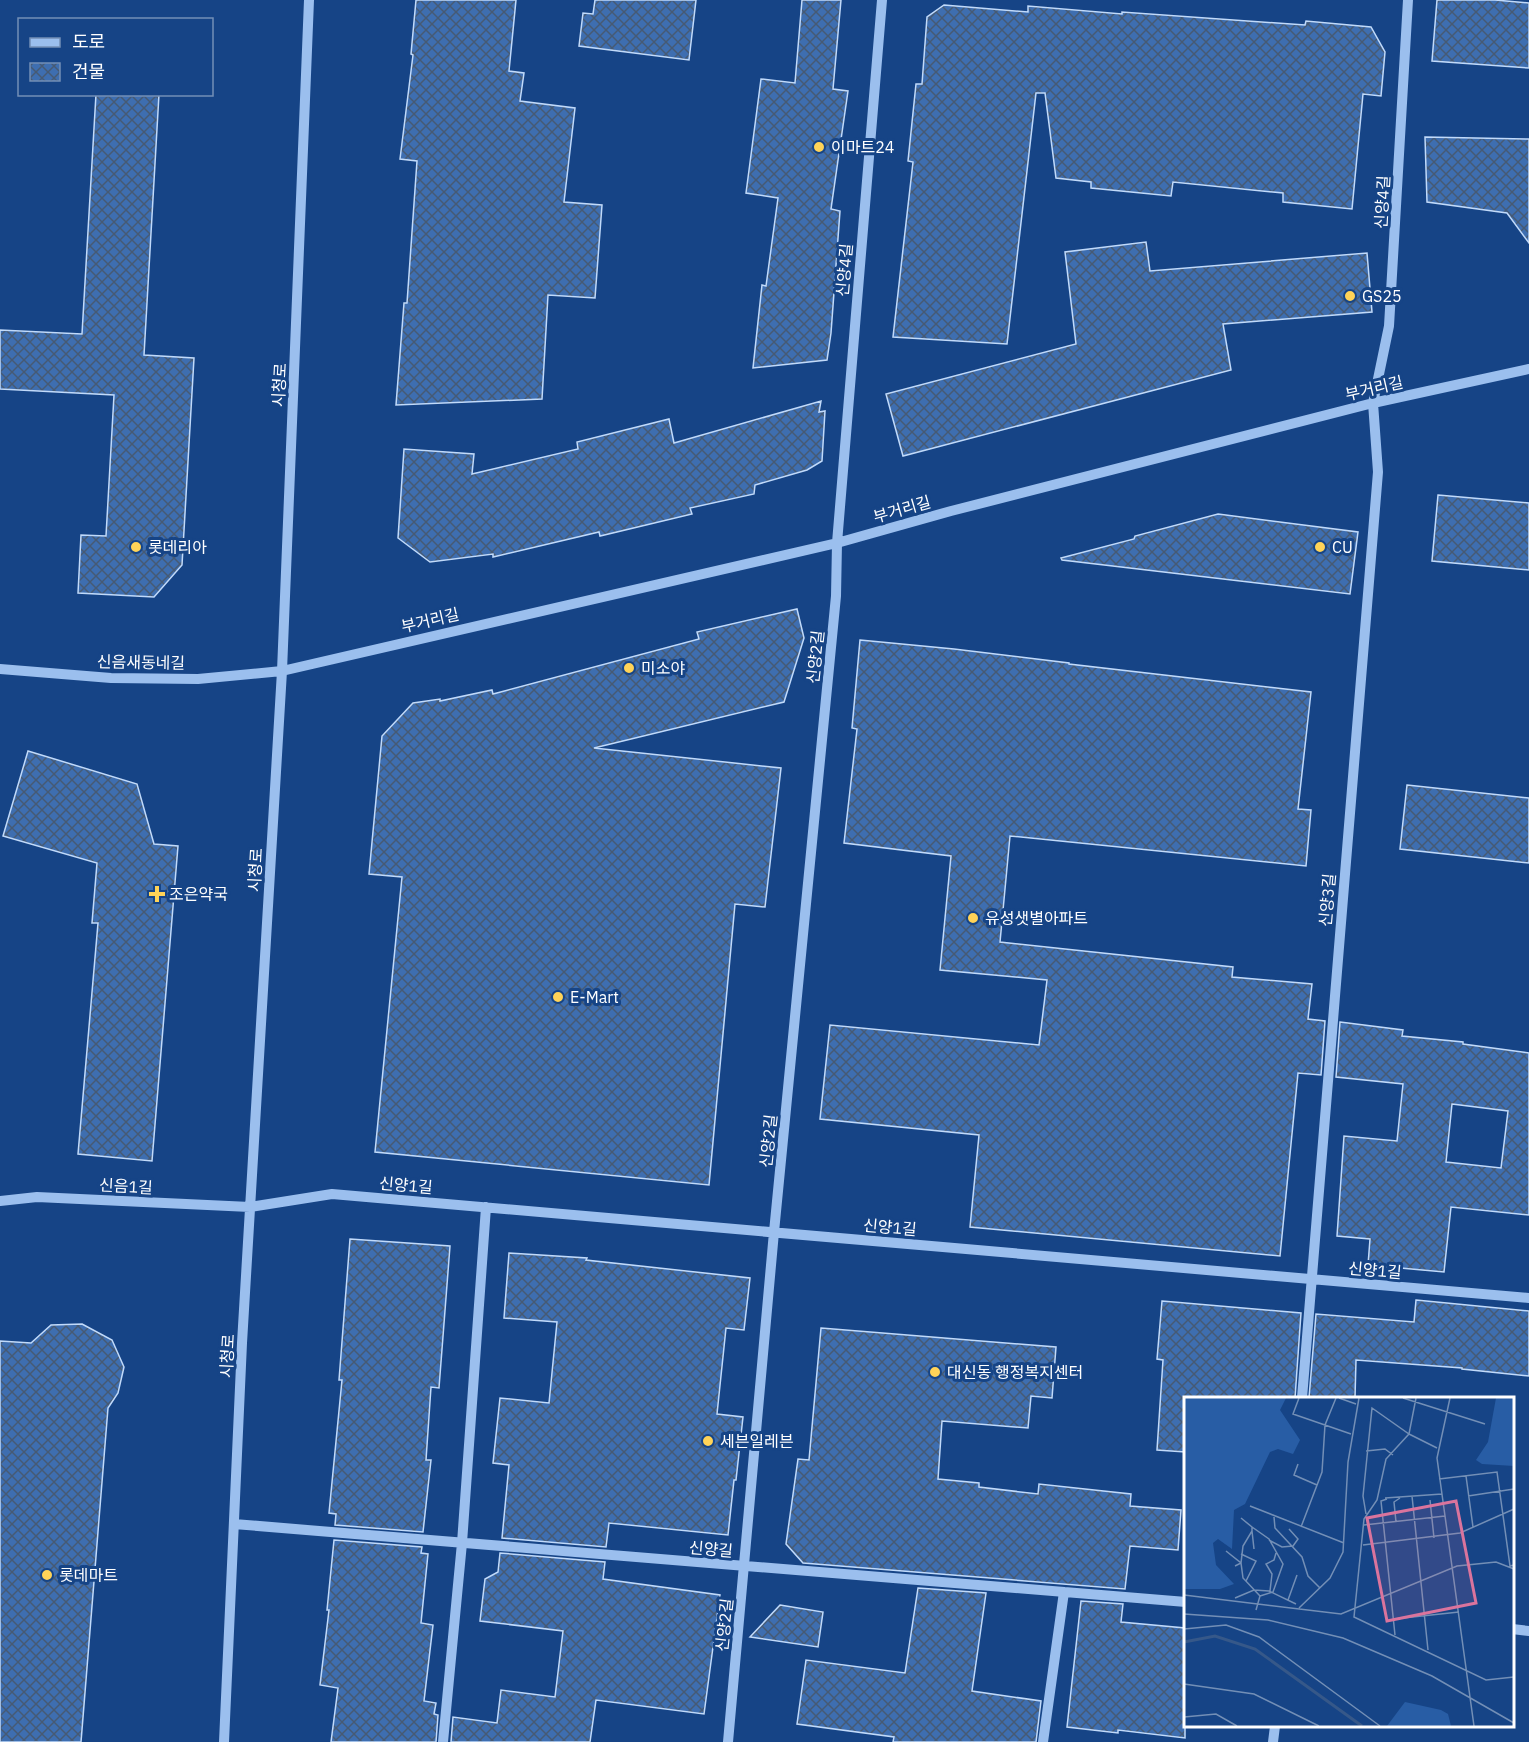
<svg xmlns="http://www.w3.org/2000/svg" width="1529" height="1742" viewBox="0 0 1529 1742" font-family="'IBM Plex Sans','Noto Sans KR',sans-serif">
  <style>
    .building { fill: url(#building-cross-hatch); stroke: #c1dafa; stroke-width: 1.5; fill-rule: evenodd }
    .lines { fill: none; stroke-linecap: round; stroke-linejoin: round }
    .minor { stroke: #9bbfee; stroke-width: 10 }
    .poi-dot { fill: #ffd358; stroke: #164486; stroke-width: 2 }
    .labels { text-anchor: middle; stroke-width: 6; stroke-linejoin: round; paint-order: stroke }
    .poi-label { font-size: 16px; fill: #fff; stroke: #164486; text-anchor: start }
    .street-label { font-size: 16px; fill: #fff; stroke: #164486 }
    .inset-river { fill: none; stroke: #365889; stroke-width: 3 }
    .inset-road { fill: none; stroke: #738fb6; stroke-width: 1.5 }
    .view { fill: #da749d; fill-opacity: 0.15; stroke: #da749d; stroke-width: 3 }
    .inset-edge { fill: none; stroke: #fff; stroke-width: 3 }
  </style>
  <defs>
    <pattern id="building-cross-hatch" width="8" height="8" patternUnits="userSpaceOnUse" patternTransform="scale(1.5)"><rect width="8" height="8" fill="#3e6eb0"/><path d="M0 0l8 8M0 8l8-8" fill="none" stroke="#465a74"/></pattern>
  </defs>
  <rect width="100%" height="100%" fill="#164486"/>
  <!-- building -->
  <path class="building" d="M416,0h100l-7,71 15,2 -4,28 55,7 -11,94 38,3 -7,93 -47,-3 -6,104 -146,6 8,-102h3l10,-142 -17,-2 13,-104 -2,-1z
    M595,0h101l-7,60 -110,-14 4,-33 10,1z
    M802,0h39l-8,89 15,2 -17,118 9,2 -9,122 -4,27 -74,8 9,-83 4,1 12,-88 -32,-5 15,-114 34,4z
    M1437,0h58l34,3v65l-97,-7z
    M944,5l84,7v-6l94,8v-2l183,13 1,-4 65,6 14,25 -4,44 -18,-2 -11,115 -69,-7v-9l-110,-11 -2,14 -80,-8v-6l-35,-4 -11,-85h-9l-29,251 -114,-7 20,-175 -5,-1 8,-77h6l5,-67z
    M96,94h63l-15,261 50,3 -12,207 -28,32 -76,-4 3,-58 25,1 8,-141 -114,-6v-59l82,4z
    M1425,137l104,2v104l-22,-30 -80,-11z
    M1146,242l4,29 217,-18 5,59 -149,12 8,46 -328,86 -17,-62 190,-50 -11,-92z
    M821,401l-2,11 6,-1 -3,50 -15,9 -52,15 -1,9 -64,14 2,6 -92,22 -1,-4 -106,25v-3l-63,8 -32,-24 6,-89 70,5 -2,20 106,-25 -1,-7 92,-23 5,24z
    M1438,495l91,8v67l-97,-9z
    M1218,514l140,18 -8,62 -288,-34 -1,-2 73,-19 1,-3z
    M797,609l7,29 -20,64 -190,46 187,20 -16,139 -30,-3 -26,281 -334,-33 27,-275 -33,-3 13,-138 31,-33 27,-4v2l52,-11 1,4 206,-55 -2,-7z
    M860,640l94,9 115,14v1l242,28 -13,117 13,1 -5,56 -296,-30 -10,106 233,25 -1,10 80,7 -4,35 17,2 -4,54 -23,-2 -18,183 -310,-29 9,-92 -159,-16 10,-94 209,20 8,-65 -107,-10 11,-114 -107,-13 13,-114 -5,-1z
    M28,751l109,33 17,60 24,2 -26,315 -74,-7 20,-231h-6l5,-60 -94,-27z
    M1407,785l122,13v65l-129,-14z
    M1340,1022l63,8 -1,6 61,6v2l66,9v162l-78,-8 -7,65 -76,-7 2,-26 -33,-3 7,-100 53,5 6,-57 -67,-7zM1452,1104l56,7 -7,57 -55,-6z
    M350,1239l100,7 -11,142 -8,-1 -5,73h5l-8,72 -88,-7 1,-11 -7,-1 13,-133h-3z
    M509,1253l78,5 -1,2 164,18 -6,52 -18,-2 -9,86 26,3 -7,63h-2l-6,55 -119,-12 -3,24 -104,-9 7,-73 -16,-2 7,-65 49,5 8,-81 -53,-4z
    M1416,1300l113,11v65l-67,-7v-1l-106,-8 -1,38h-46l7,-84 98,8z
    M1162,1301l139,12 -6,85h-110v54l-28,-2 6,-90 -6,-1z
    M82,1324l30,16 12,27 -6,26 -10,15 -27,334h-81v-401l31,2 20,-18z
    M821,1328l235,19 -4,51 -21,-2 -3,32 -86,-7 -4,58 41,4v4l59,7 1,-10 92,10 -1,12 51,4 -3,40 -48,-4 -5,43 -322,-26 -17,-19 12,-85 11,1z
    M334,1540l88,7 -1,6 7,1 -7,69 12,2 -9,76 12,2 -2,11 4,1 -2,27h-105l7,-54 -18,-3 9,-75h-2z
    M500,1553l105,9 -2,17 117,16 -16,119 -108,-14 -6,42h-139l2,-25 44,6 4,-33 54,7 8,-66 -83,-10 5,-42 13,-7z
    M918,1588l68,5 -14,98 69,10 -5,41h-143l1,-5 -97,-13 9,-64 99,13z
    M1081,1601l42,3 -2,18 64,6v110l-67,-8v3l-51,-6z
    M780,1605l43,7 -5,35 -68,-10z"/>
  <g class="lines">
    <!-- minor -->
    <path class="minor" d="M0,669l111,9 87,1 84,-8 555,-128 114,-32 422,-108 156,-34
      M0,1201l37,-4 213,10 82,-13 1197,104
      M1302,1398l76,-926 -5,-69 16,-77 19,-326
      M234,1524l952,78
      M1512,1629l17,2
      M224,1742l18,-399 40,-672 27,-671
      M443,1742l19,-199 24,-336
      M728,1742l46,-510 62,-636 1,-53 45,-543
      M1043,1742l21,-150
      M1273,1742l2,-16"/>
  </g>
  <!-- markers -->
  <g class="poi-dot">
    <circle cx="819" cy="147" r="6"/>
    <circle cx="1350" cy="296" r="6"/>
    <circle cx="136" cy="547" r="6"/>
    <circle cx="1320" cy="547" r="6"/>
    <circle cx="629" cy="668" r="6"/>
    <path d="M154 885h6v6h6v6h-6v6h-6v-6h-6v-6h6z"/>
    <circle cx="973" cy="918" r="6"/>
    <circle cx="558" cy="997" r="6"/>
    <circle cx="935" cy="1372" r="6"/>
    <circle cx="708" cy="1441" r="6"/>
    <circle cx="47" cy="1575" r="6"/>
  </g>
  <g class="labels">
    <!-- poi labels -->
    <g class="poi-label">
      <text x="831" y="153">이마트24</text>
      <text x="1362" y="302">GS25</text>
      <text x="148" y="553">롯데리아</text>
      <text x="1332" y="553">CU</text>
      <text x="641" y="674">미소야</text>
      <text x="169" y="900">조은약국</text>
      <text x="985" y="924">유성샛별아파트</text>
      <text x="570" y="1003">E-Mart</text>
      <text x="947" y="1378">대신동 행정복지센터</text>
      <text x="720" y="1447">세븐일레븐</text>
      <text x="59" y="1581">롯데마트</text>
    </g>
    <!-- street labels -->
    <g class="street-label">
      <text transform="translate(1382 202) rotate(-87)" y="6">신양4길</text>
      <text transform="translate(844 270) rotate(-85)" y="6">신양4길</text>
      <text transform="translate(279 385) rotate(-87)" y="6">시청로</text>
      <text transform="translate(1374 388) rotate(-13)" y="6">부거리길</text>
      <text transform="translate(902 509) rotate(-16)" y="6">부거리길</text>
      <text transform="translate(430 620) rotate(-13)" y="6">부거리길</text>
      <text transform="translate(815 657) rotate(-84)" y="6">신양2길</text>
      <text transform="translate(141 662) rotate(1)" y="6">신음새동네길</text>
      <text transform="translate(255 870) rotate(-87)" y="6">시청로</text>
      <text transform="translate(1327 900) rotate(-85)" y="6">신양3길</text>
      <text transform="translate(768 1141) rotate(-84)" y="6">신양2길</text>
      <text transform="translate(406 1185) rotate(5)" y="6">신양1길</text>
      <text transform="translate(126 1186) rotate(3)" y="6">신음1길</text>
      <text transform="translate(890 1227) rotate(5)" y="6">신양1길</text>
      <text transform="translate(1375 1270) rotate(5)" y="6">신양1길</text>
      <text transform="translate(227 1356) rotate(-87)" y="6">시청로</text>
      <text transform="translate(711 1549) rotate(5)" y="6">신양길</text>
      <text transform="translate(724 1625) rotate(-84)" y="6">신양2길</text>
    </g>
  </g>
  <!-- overview -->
  <g transform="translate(1184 1397)">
    <rect width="330" height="330" fill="#164486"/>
    <path d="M0,1h102l-6,12 20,30 -7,14 -15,-5 -8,3 -25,52 -11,6 -2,39 -14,-10 -5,4 3,22 18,19 -14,5h-36zM312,1h18v68l-32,-2 -6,-4 12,-18z" fill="#285da5"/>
    <path d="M221,305l36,8 7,4 3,12h-64z" fill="#285da5"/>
    <path class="inset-river" d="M0,245l31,-6 40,13 107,77"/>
    <path class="inset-road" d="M115,1l-6,16 58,20M155,1l17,6M219,1l82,26M266,1l-13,60 37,268M253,51l-28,-14 -23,25 -9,41 -13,19 -10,98 132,63 28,-3M182,54l19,-2 8,6M114,67l-4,11 23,10M282,79l7,51M255,82l58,-7 13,94 4,-1M228,99l16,154M284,99l46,-7M201,101l57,-4M203,102l-6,2 14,134M246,103l4,38M66,109l94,37M182,117l-3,-18 9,-88 37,26 7,-36M90,120l1,11 27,29 6,19 12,12M212,125l-2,-20 6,-4M180,128l81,-9M68,130l17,12 14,25 -10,28 -13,4M117,130l21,-55 3,-47 11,-27M68,134l2,18M85,143l13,7 11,-1 5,-7 -9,-10M179,148l97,-12 54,-24M42,154l15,12 2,15 17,18 -4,14M57,157l15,7 -10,20M51,169l6,-3 2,-17 9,-15v-4l-11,-9M86,194l2,-17 -6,-10 8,-4 2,-7M0,198l157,19 116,-48 39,-4 18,7M51,201l19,-8 15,1 27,13M104,203l9,-25M115,211l31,-30 13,-26 5,-90 11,-64M0,217l84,6 75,18 89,38 82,47M210,222l65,-7M0,232l42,-4 33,12 121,89M0,287l70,10 65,32M0,320l32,-3 21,12"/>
    <path class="view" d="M272,104l20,102 -89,18 -20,-103z"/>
    <rect width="330" height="330" class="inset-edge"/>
  </g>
  <!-- legend -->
  <rect x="18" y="18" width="195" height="78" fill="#164486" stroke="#738fb6" stroke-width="1.5"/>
  <rect x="30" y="38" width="30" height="9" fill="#9bbfee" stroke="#738fb6" stroke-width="1.5"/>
  <text x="72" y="48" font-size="18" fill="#ffffff">도로</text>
  <rect x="30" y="63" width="30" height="18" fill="url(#building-cross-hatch)" stroke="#738fb6" stroke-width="1.5"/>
  <text x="72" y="78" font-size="18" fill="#ffffff">건물</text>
</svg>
